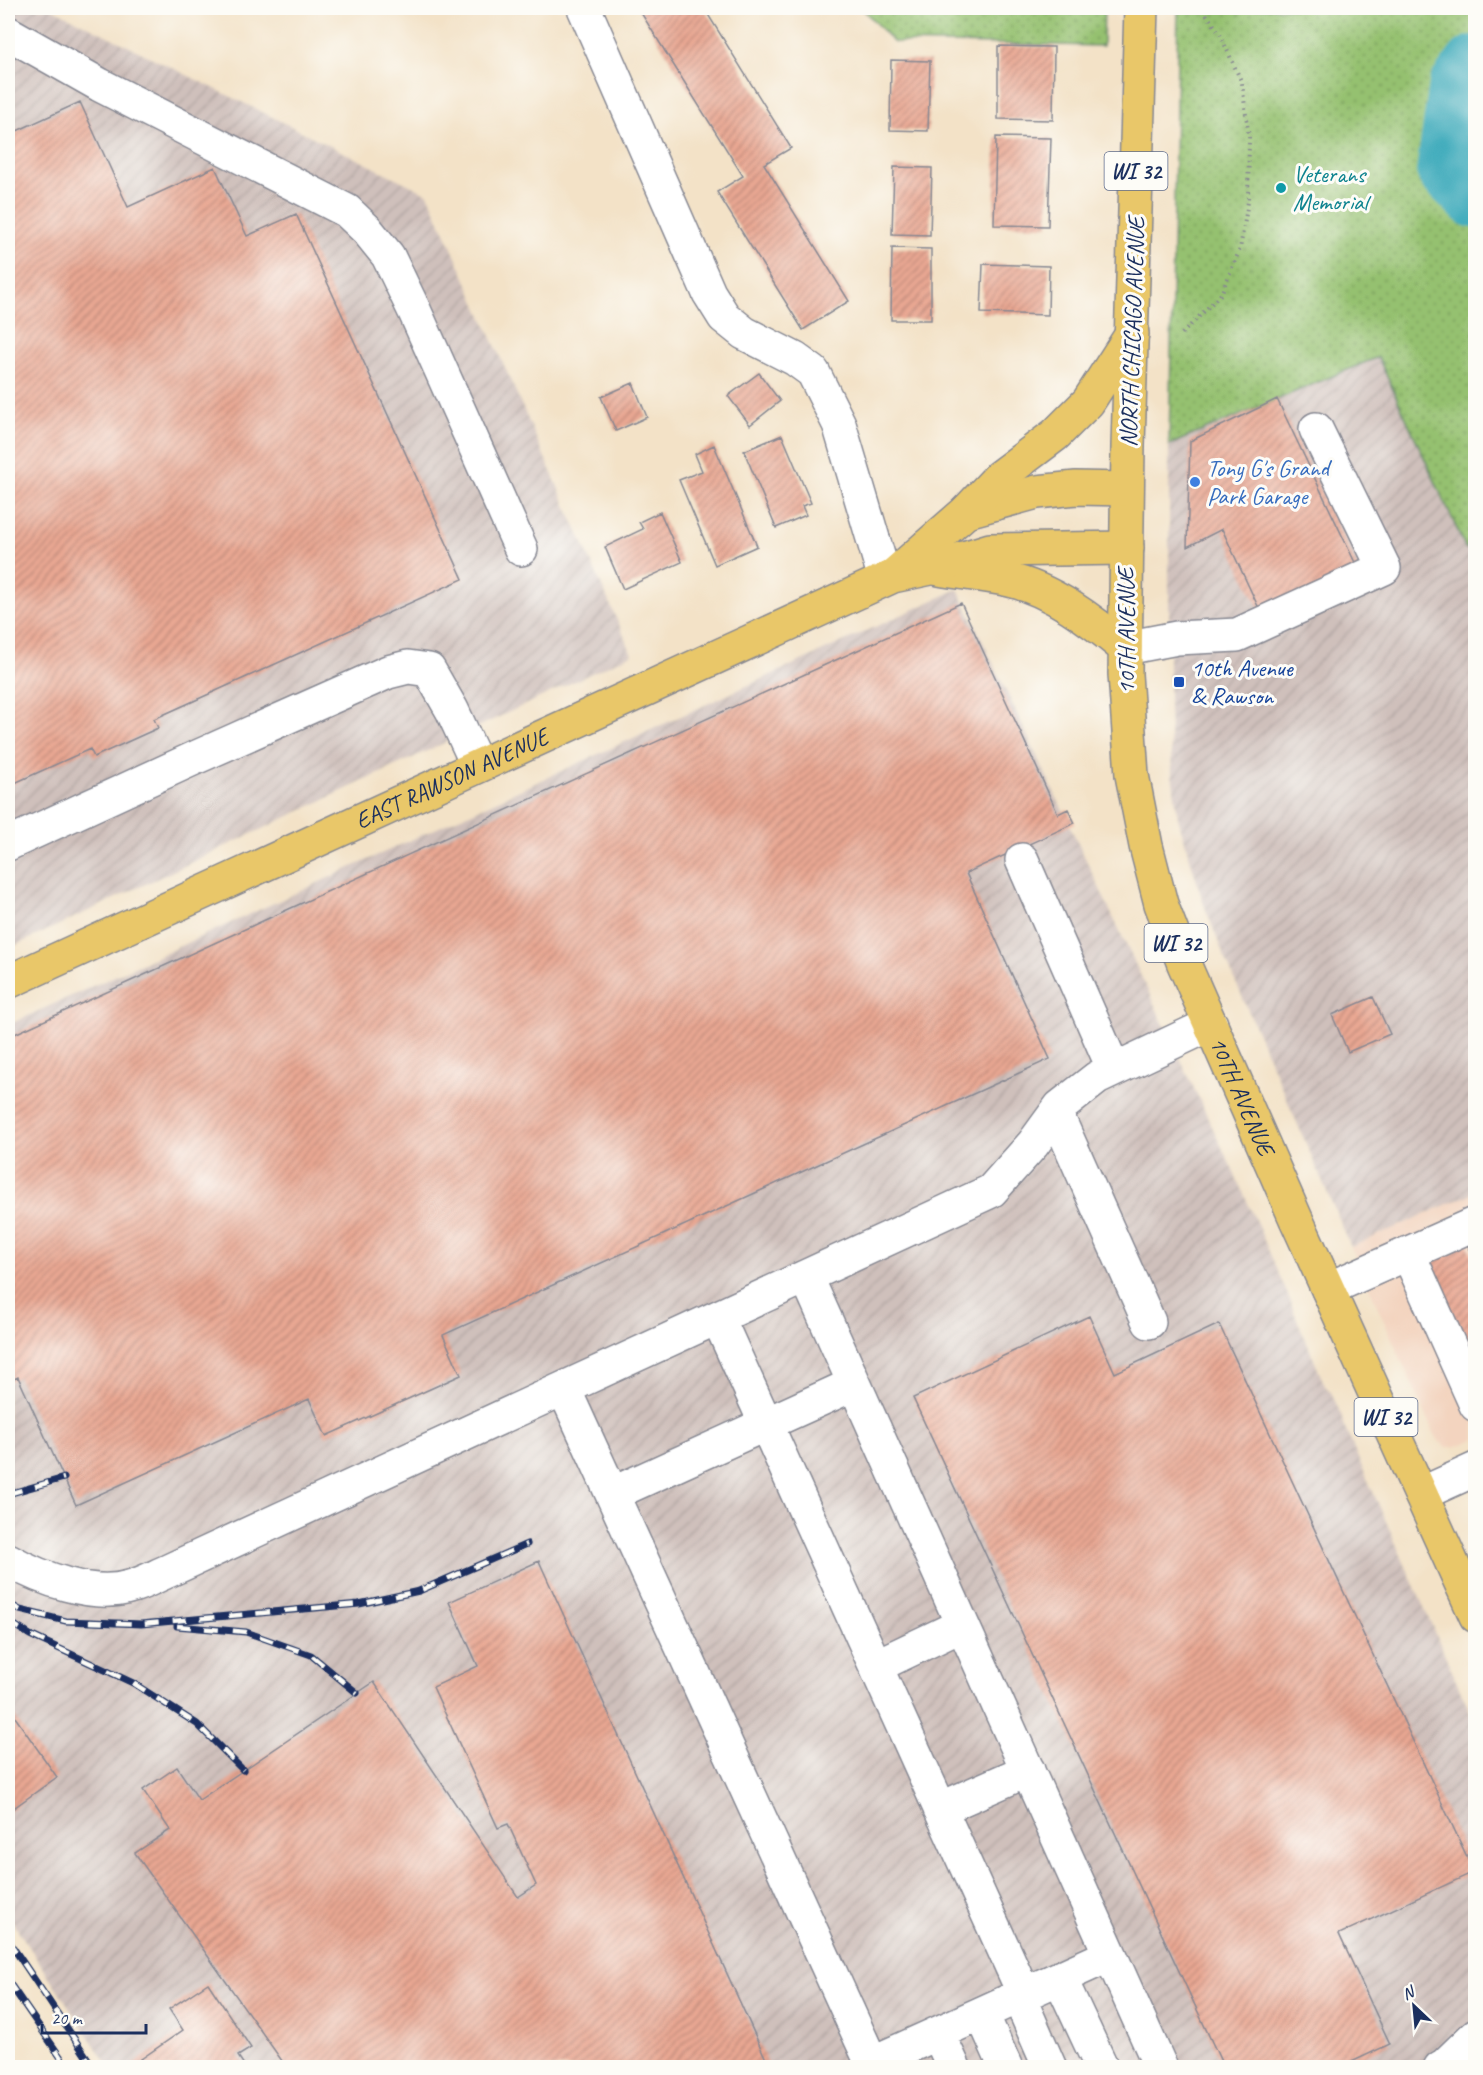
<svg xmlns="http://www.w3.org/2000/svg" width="1483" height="2075" viewBox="0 0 1483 2075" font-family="Caveat,sans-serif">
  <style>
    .built { fill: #f3d4bf }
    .industrial { fill: url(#industrial-furrows) }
    .park { fill: url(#park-dots); stroke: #587866; stroke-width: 1.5 }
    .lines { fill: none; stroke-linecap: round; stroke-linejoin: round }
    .river { stroke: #3caabb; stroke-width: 63 }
    .building { fill: url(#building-hatch) }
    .minor-casing { stroke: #878892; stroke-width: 36 }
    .major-casing { stroke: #878892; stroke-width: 36 }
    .path { stroke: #878892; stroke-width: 4; stroke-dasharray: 1.5 4.5; stroke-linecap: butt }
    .minor { stroke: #fff; stroke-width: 33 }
    .major { stroke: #e9c769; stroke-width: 33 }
    .rail-casing { stroke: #1b2f5e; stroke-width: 7 }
    .rail { stroke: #fdfcf7; stroke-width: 4.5; stroke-dasharray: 14; stroke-linecap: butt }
    .culture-dot { fill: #0f9aa8; stroke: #fdfcf7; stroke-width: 2 }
    .shop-dot { fill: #3f7fe0; stroke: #fdfcf7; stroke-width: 2 }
    .transit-dot { fill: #1a4fb4; stroke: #fdfcf7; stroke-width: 2 }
    .labels { text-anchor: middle; stroke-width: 6; stroke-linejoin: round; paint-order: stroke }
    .shield { fill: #fdfcf7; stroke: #5f6c8c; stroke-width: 1.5 }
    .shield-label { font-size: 22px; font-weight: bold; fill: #1b2f5e }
    .culture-label { font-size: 24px; fill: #0d838f; stroke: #fdfcf7; text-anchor: start }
    .street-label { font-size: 24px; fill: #1b2f5e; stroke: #fdfcf7 }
    .shop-label { font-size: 24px; fill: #366cbe; stroke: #fdfcf7; text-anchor: start }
    .transit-label { font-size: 24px; fill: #164399; stroke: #fdfcf7; text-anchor: start }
  </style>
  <defs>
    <pattern id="industrial-furrows" width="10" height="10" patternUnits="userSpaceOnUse" patternTransform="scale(1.5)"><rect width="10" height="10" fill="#cfc0bb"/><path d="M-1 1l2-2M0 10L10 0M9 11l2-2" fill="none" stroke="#b1a5a3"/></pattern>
    <pattern id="park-dots" width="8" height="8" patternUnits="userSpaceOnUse" patternTransform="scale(1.5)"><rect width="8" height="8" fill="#95c16f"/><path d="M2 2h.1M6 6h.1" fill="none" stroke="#799d5e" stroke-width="1.8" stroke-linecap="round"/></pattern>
    <pattern id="building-hatch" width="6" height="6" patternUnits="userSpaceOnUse" patternTransform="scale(1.5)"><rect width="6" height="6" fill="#e9a792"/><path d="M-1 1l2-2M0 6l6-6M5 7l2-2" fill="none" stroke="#bc887a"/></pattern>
  </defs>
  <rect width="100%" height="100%" fill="#fdfcf7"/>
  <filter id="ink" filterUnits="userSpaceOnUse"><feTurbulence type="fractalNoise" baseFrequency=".0167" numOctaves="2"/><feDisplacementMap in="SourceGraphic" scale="12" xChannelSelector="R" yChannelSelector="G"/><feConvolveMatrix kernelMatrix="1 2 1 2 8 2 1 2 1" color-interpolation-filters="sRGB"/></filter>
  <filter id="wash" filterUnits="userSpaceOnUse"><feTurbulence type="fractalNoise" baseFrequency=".008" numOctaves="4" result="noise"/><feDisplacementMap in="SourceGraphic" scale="24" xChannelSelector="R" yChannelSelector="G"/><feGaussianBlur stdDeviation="1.35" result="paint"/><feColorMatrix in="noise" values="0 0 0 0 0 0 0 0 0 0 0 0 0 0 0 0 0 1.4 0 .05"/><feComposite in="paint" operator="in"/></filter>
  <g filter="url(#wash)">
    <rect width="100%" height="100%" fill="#f3e2c7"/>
    <!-- built -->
    <path class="built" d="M1475,1192v247l-21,8h-8l-7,-6 -6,-10 -82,-184z"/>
    <!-- industrial -->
    <path class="industrial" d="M8,8h43l377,186 204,460 -624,295z
      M1378,357l88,192 9,-5v648l-124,55 -131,-301 -17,-44 -25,-84 -6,-44 -3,-64v-265z
      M958,589l286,605 46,106 4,12 31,74 6,6 11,25 1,7 132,299v344h-1366l-101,-152v-890z"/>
    <!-- park -->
    <path class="park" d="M862,8h242l-1,38 -210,-4z
      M1178,8h297v536l-9,5 -88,-192 -209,88z"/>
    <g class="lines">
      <!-- river -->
      <path class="river" d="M1476,66l-16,22 -12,81 28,28"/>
    </g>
    <g id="blocks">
      <!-- building -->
      <path class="building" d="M638,8h66l87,140 -27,16 85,137 -46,29 -86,-138 26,-16z
        M998,46l56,1 -1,73 -55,-1z
        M891,60l39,1 -2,70 -38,-1z
        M80,102l48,105 87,-40 32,69 49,-22 167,365 -309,140 4,9 -64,29 -4,-8 -82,37v-651z
        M996,137l55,1 -3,88 -54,-1z
        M894,167l38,1 -2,67 -38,-1z
        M892,248l39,1v71h-40z
        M983,264l66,2 -1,49 -67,-2z
        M759,373l21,28 -30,24 -22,-29z
        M633,383l14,34 -31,14 -15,-34z
        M1277,399l82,172 -96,46 -41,-88 -35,18 3,-106z
        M782,435l29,68 -9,3 4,9 -30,13 -32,-77z
        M714,445l43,101 -42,19 -36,-85 23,-9 -7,-17z
        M660,512l22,50 -59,27 -18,-42 38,-18 -4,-7z
        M961,603l97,211 10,-5 7,14 -109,50 84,186 -607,276 18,40 -135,61 -17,-37 -233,106 -58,-128 -10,5v-345z
        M1373,997l17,37 -42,18 -16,-37z
        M1462,1232l14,31v118l-56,-130z
        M1089,1316l26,57 104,-49 255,548 -135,62 51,110 -51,24h-115l-311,-670z
        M539,1561l231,507h-483l-152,-215 35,-23 -27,-40 34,-23 22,33 175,-118 144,215 18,-12 -28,-61 -10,4 -65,-141 45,-21 -29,-64z
        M8,1707l49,70 -49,35z
        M208,1983l43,65 -13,8 8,12h-118l55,-38 -14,-21z"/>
    </g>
  </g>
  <g filter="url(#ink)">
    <use href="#blocks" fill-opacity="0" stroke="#878892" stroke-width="1.5"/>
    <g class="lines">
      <defs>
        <path id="minor" d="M584,8l125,285 15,24 20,16 51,26 18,13 26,52 46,155
          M8,33l92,52 247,126 20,19 21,26 27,56 106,237
          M1125,648l52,-10 60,-3 147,-67 -68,-139
          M8,844l189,-87 191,-85 20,-5 21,3 23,40 26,56
          M1022,860l92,210
          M1056,1113l93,209
          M1408,1253l68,152
          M807,1278l354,790
          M1328,1289l146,-65 2,4
          M718,1318l306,676
          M564,1389l310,679
          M612,1494l242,-110
          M1421,1494l55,-25
          M8,1560c32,18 84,38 121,27 13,-3 27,-11 39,-16l823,-380 42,-47 27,-37 37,-29 114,-54
          M876,1666l86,-41
          M940,1809l88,-39
          M1060,1978l42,90
          M1019,1997l31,71
          M982,2014l24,54
          M938,2033l16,35
          M872,2063l238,-108
          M1440,2068l5,-3 31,-30"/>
        <g id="major">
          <path id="s1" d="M1141,8l-13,438 -3,228 7,101 14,71 15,58 23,60 112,255 180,397"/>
          <path d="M967,511l70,-19 39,-4 51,1"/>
          <path d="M939,569c23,4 47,6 70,11 42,9 84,41 116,68"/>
          <path d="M895,574l71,-62 33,-35 56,-42 33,-33 44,-68"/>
          <path id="s2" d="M8,982l885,-406 38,-8 59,-18 137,-2"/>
        </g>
      </defs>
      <!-- minor casing -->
      <use href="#minor" class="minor-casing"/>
      <!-- major casing -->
      <use href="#major" class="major-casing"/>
      <!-- path -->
      <path class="path" d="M1182,334l39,-40 19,-45 8,-47 1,-64 -7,-55 -23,-51 -17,-24"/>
      <!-- minor -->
      <use href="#minor" class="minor"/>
      <!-- major -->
      <use href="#major" class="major"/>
      <defs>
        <path id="rail" d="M8,1494l56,-16
          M8,1603l12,7 46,11 75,3 218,-20 60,-13 108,-47
          M8,1621l22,14 103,48 64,41 46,46
          M177,1626l69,6 65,23 46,38
          M8,1940l86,128
          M8,1981l60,87
          M8,2053l9,15"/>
      </defs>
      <!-- rail casing -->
      <use href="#rail" class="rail-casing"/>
      <!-- rail -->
      <use href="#rail" class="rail"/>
    </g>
  </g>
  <!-- markers -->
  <circle class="culture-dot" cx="1281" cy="188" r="6"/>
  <circle class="shop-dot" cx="1195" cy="482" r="6"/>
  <rect class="transit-dot" x="1173" y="676" width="12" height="12" rx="3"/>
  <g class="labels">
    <!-- shield labels -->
    <g class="shield">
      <rect x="1104.5" y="152" width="63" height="38" rx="4.5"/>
      <rect x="1144.5" y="924" width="63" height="38" rx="4.5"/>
      <rect x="1354.5" y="1398" width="63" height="38" rx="4.5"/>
    </g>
    <g class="shield-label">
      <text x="1136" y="179">WI 32</text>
      <text x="1176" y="951">WI 32</text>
      <text x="1386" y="1425">WI 32</text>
    </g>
    <!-- culture labels -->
    <g class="culture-label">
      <text x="1293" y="182">Veterans<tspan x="1293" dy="28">Memorial</tspan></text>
    </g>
    <!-- street labels -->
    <g class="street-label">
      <text transform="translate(1132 332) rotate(-88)" y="8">NORTH CHICAGO AVENUE</text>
      <text transform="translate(1126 631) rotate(-90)" y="8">10TH AVENUE</text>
      <text dy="8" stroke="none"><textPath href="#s2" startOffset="488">EAST RAWSON AVENUE</textPath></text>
      <text dy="8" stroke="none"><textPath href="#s1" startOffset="1108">10TH AVENUE</textPath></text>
    </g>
    <!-- shop labels -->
    <g class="shop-label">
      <text x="1207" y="476">Tony G's Grand<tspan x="1207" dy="28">Park Garage</tspan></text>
    </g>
    <!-- transit labels -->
    <g class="transit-label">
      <text x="1191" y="676">10th Avenue<tspan x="1191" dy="28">&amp; Rawson</tspan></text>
    </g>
  </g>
  <!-- margin -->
  <rect width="1483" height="2075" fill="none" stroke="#fdfcf7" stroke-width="30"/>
  <!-- north arrow -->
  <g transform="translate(1414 2006) rotate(334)" stroke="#fdfcf7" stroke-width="4.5" paint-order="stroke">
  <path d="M0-4.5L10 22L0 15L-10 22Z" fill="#1b2f5e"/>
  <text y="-9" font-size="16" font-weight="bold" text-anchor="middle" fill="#1b2f5e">N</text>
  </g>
  <!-- scale -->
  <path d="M42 2024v9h104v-9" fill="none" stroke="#1b2f5e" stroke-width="3"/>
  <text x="51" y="2024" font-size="18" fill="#1b2f5e" stroke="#fdfcf7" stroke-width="4.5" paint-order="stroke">20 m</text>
</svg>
